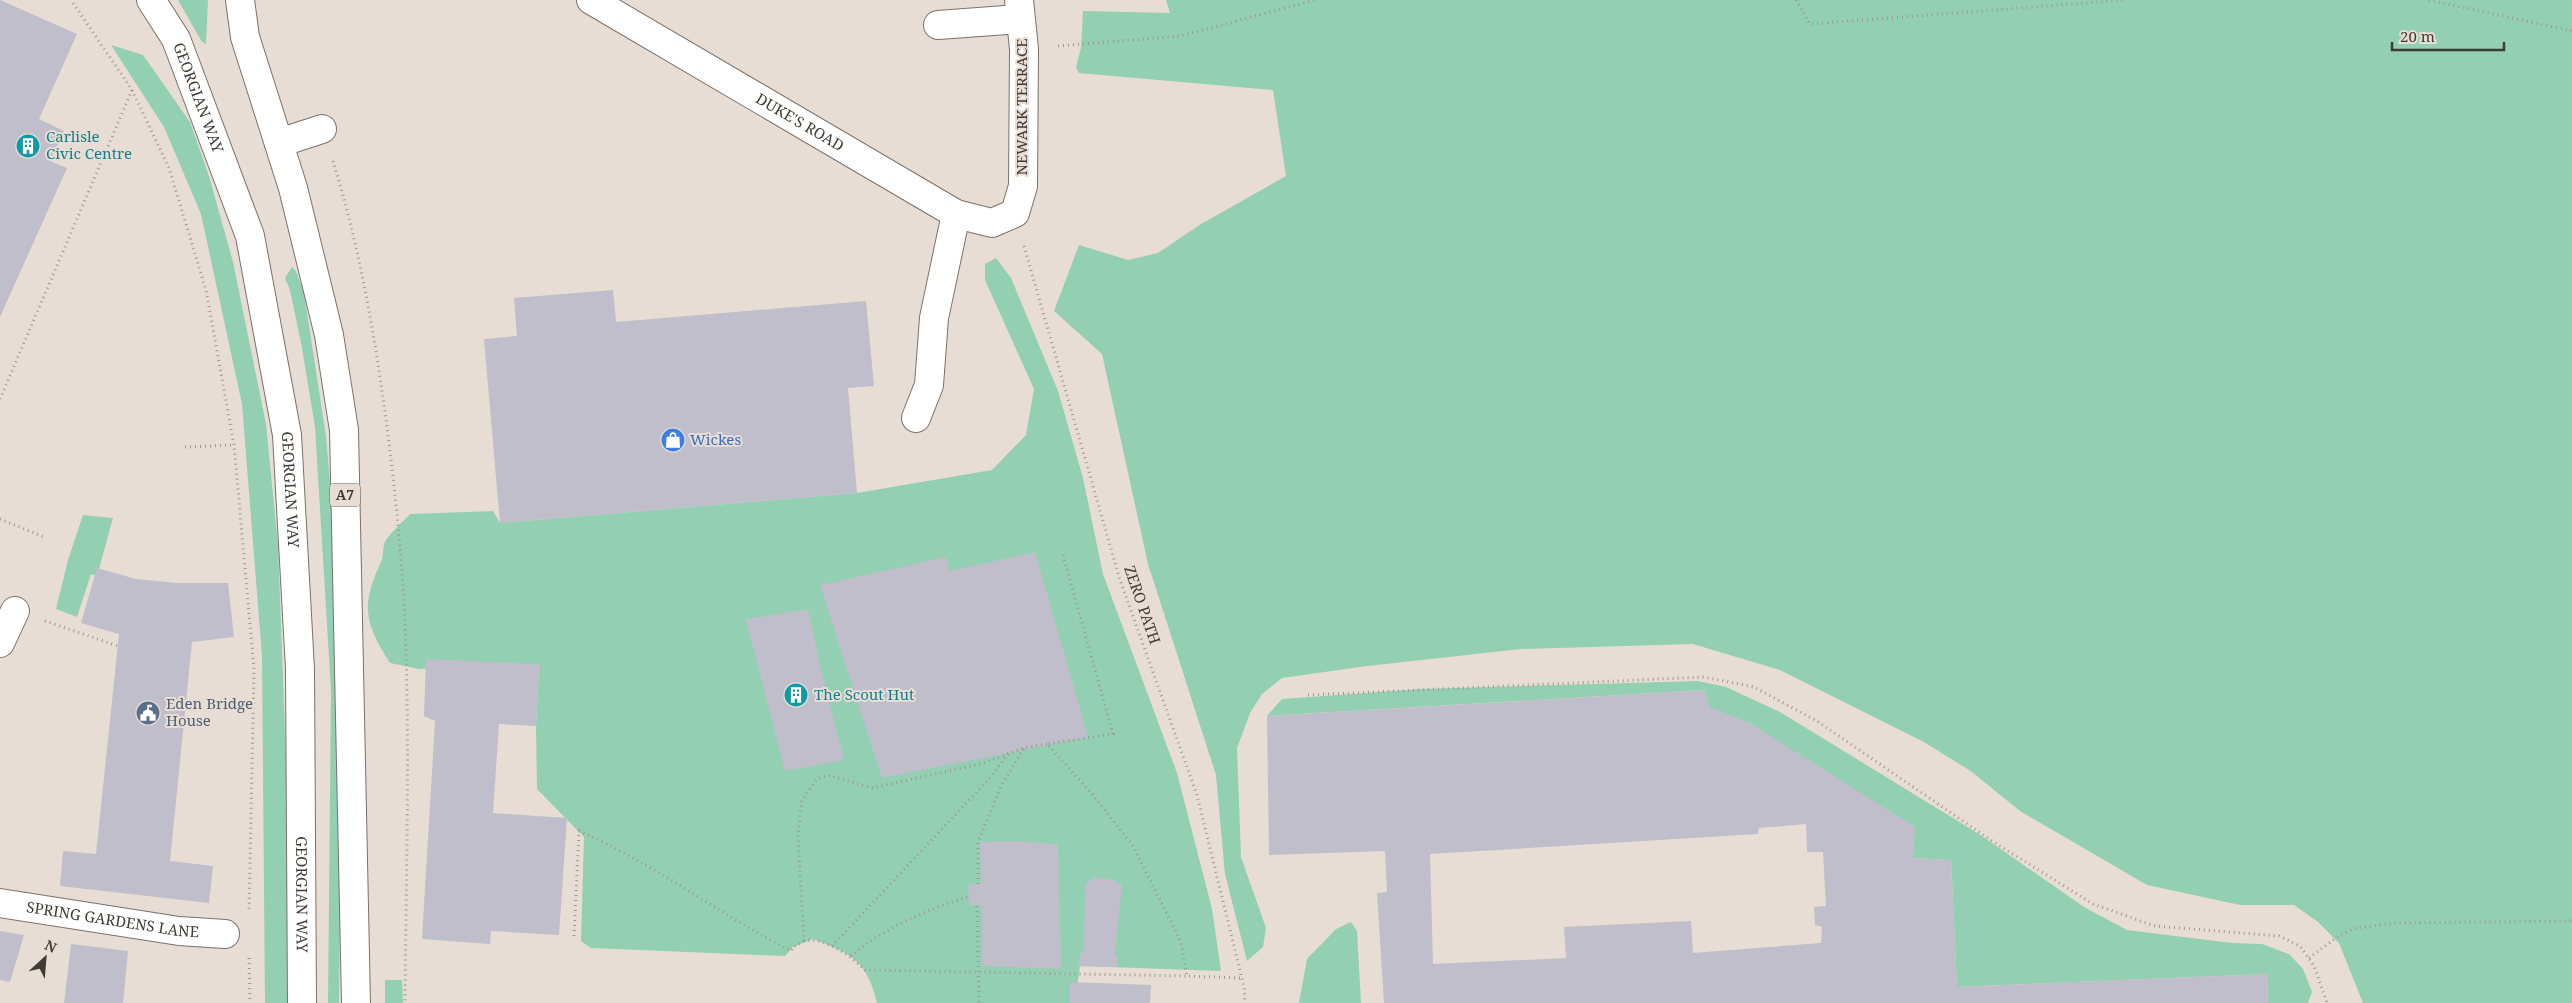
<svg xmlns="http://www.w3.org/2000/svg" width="2572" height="1003" viewBox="0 0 2572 1003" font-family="'Noto Serif',serif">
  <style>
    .green { fill: #93cfb3 }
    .building { fill: #bfbeca; fill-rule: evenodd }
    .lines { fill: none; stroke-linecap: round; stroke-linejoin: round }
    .minor-casing { stroke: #7a7169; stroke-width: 30 }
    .major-casing { stroke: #7a7169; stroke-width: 30 }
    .path { stroke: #9e9790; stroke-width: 3; stroke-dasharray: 1 4; stroke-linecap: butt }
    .minor { stroke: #fff; stroke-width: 28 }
    .major { stroke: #fff; stroke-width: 28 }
    .labels { text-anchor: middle; stroke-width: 4; stroke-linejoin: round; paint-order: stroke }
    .shield { fill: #e7ddd4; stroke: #716c66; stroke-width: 1 }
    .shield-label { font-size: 14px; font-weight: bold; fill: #3f3b37 }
    .street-label { font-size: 15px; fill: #3f3b37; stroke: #e7ddd4 }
    .culture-label { font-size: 15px; fill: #0d838f; stroke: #e7ddd4; text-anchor: start }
    .shop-label { font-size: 15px; fill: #366cbe; stroke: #e7ddd4; text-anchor: start }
    .service-label { font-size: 15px; fill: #4e5e75; stroke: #e7ddd4; text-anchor: start }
  </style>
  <rect width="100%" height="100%" fill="#e7ddd4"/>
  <!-- green -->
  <path class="green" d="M178,0h30l-2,44 -4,-2z
    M1166,0h1406v1003h-209l-24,-60 -21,-21 -24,-17h-54l-93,-20 -127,-74 -48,-39 -48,-30 -144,-72 -87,-26 -172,5 -154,17 -85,12 -20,16 -12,19 -13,35 4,109 25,71 -3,19 -16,14 -22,-87 -9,-99 -68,-211 -46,-210 -48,-43 25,-66 49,15 30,-7 43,-29 85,-48 -13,-86 -194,-17 -3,-6 5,-19 2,-37 87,2z
    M111,45l32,10 47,67 19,54 24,86 33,162 12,121 9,241v217h-22l-3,-347 -20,-252 -41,-190 -37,-87z
    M996,258l15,20 47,113 25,87 20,96 74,199 35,136 9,62 -141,-5 -5,37h-198c-10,-42 -25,-49 -64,-64l-20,8 -8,9 -194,-8 -10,-7 3,-104 -47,-48 -1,-63 3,-62 -120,5 -29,-6c-25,-40 -30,-56 -9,-101 3,-6 1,-16 5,-22 6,-9 17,-18 24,-26l83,-3 7,12 357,-30 135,-23 34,-35 8,-46 -49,-109v-16z
    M292,267l4,4 8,22 22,143 9,107 6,259 -2,201h-11l3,-313 -16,-263 -13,-79 -12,-58 -5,-12z
    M83,515l30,3 -16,58 -6,-2 -14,43 -21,-8 12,-49z
    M1698,681l28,6 54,25 199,122 105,73 43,23 105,13 30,1 27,10 14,15 9,23 -4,11h-40l-1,-29 -310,13 -6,-127 -38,-2 -163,-134 -41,-17 -5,-17 -437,26 15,-17 140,-10z
    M1351,922l6,9 4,72h-62l8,-44 29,-30z
    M385,980h17l1,23h-18z"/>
  <!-- building -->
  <path class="building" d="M0,0l77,34 -38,85 25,12 -14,30 17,7 -67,149z
    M613,290l3,32 250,-21 8,85 -26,2 9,105 -357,30 -16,-184 33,-3 -3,-38z
    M1035,552l53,185 -206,41 -62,-193 126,-28 4,14z
    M97,568l39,11 41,4h51l6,54 -42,5 -22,219 43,5 -4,37 -149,-17 3,-35 33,3 23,-220 -38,-11z
    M808,609l12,57 24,94 -59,11 -39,-152z
    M426,659l113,5 -3,62 -37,-2 -6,89 74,5 -8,117 -68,-4 -1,13 -68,-5 13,-218 -11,-5z
    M1705,690l4,17 41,16 165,104 -2,31 38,2 6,127 310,-13 1,29h-884l-7,-110 10,-1 -2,-41 -116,4 -2,-139zM1806,824l1,28h16l3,54 -12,1 1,18 7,2 -1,16 -128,10 -2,-32 -127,6 2,31 -133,6 -3,-110 328,-20 1,-6z
    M1016,841l42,3 3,125 -79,-3v-60l-13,-1 -1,-20 13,-2 -1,-41z
    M1095,877l19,3 8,5 -7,68 3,6v8l-39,-1v-9l5,-7 1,-66z
    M0,931l24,4 -14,47 -10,-2z
    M71,944l57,7 -5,52h-59z
    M1070,982l81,3 -1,18h-80z"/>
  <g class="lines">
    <defs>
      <g id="minor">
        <path id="s1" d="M591,0l365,214 36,9 23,-10 8,-27 1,-137 -5,-49"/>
        <path d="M938,25l82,-6"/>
        <path d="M279,143l43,-14"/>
        <path d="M916,418l13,-33 5,-67 22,-104"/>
        <path d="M0,643l15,-32"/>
        <path id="s2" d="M0,903l179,28 46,3"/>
      </g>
      <g id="major">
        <path id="s3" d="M151,0l25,39 74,197 37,199 13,234 2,334"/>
        <path d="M240,0l5,37 48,151 36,147 15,95 12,573"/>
      </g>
    </defs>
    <!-- minor casing -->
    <use href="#minor" class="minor-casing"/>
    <!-- major casing -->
    <use href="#major" class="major-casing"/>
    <!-- path -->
    <path class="path" d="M1796,0l14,24 315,-24
      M2429,0l143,31
      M1058,46l122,-10 135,-36
      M132,90l37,78 37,122 28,155 20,224 -5,243
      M333,161c22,71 36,143 47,216 12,81 21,164 25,246 5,127 1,254 0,380
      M1024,246l96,334 77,215 47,192 1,16
      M0,399l132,-309 -61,-90
      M185,447l49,-2
      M0,519l44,18
      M1063,555l50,179 -66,10 46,51 40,51 48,96 6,34 54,2
      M45,621l73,25
      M1308,695l396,-18 50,10 63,34 175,120 101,63 62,22 124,10 21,10 14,20 13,37
      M1047,744l-23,4 -44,16 -108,24 -44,-13 -11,4 -15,21 -4,36 6,105c22,-4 45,14 61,29l322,6
      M978,884v-42l23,-56 23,-38
      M977,906l2,97
      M574,936l5,-105c74,32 140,83 212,120l2,-4 11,-6
      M832,946l157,-167 20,-26
      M851,956c25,-24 83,-50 117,-59
      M249,958l1,45
      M2309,958l31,-23 16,-7 38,-5 178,-2"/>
    <!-- minor -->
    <use href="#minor" class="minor"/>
    <!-- major -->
    <use href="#major" class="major"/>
  </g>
  <!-- icons -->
  <defs>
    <symbol id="building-disc" viewBox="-11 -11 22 22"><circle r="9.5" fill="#0f9aa8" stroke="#e7ddd4"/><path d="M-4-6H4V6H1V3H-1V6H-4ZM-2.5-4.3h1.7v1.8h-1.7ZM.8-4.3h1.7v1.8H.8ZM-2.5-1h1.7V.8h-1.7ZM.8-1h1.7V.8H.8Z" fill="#fff"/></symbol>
    <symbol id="shop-disc" viewBox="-11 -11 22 22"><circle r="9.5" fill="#3f7fe0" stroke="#e7ddd4"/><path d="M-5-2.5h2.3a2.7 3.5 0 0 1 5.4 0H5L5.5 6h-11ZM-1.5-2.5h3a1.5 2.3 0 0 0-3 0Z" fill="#fff"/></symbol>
    <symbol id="civic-disc" viewBox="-11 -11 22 22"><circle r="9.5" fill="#5c6f8a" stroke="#e7ddd4"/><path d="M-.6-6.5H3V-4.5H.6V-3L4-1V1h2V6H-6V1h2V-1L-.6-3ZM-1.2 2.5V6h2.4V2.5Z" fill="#fff"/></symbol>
  </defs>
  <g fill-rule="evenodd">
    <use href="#building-disc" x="14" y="132" width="28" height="28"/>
    <use href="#shop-disc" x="659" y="426" width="28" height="28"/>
    <use href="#building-disc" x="782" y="681" width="28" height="28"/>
    <use href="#civic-disc" x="134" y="699" width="28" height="28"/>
  </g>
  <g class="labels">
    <!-- shield labels -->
    <rect class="shield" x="330" y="483.5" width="30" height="23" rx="4"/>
    <g class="shield-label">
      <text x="345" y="500">A7</text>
    </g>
    <!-- street labels -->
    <g class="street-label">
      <text dy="5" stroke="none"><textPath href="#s3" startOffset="109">GEORGIAN WAY</textPath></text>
      <text transform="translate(1022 107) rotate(-90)" y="5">NEWARK TERRACE</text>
      <text dy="5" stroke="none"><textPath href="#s1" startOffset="242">DUKE'S ROAD</textPath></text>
      <text dy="5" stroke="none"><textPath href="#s3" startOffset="514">GEORGIAN WAY</textPath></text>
      <text transform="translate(1142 605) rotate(71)" y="5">ZERO PATH</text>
      <text dy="5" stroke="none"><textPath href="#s3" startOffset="919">GEORGIAN WAY</textPath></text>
      <text dy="5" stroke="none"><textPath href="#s2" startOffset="114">SPRING GARDENS LANE</textPath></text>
    </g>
    <!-- culture labels -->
    <g class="culture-label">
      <text x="46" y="142">Carlisle<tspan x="46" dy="17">Civic Centre</tspan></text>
      <text x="814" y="700">The Scout Hut</text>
    </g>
    <!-- shop labels -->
    <g class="shop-label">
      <text x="690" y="445">Wickes</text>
    </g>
    <!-- service labels -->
    <g class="service-label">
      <text x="166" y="709">Eden Bridge<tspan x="166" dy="17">House</tspan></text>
    </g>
  </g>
  <!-- north arrow -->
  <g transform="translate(45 958) rotate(26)" stroke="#e7ddd4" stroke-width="4" paint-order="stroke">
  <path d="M0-4L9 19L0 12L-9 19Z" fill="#3f3b37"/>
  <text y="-8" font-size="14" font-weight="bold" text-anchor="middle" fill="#3f3b37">N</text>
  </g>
  <!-- scale -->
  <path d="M2392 42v8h112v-8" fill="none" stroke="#3f3b37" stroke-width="2.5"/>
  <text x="2400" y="42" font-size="15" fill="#3f3b37" stroke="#e7ddd4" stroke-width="4" paint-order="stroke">20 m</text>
</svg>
